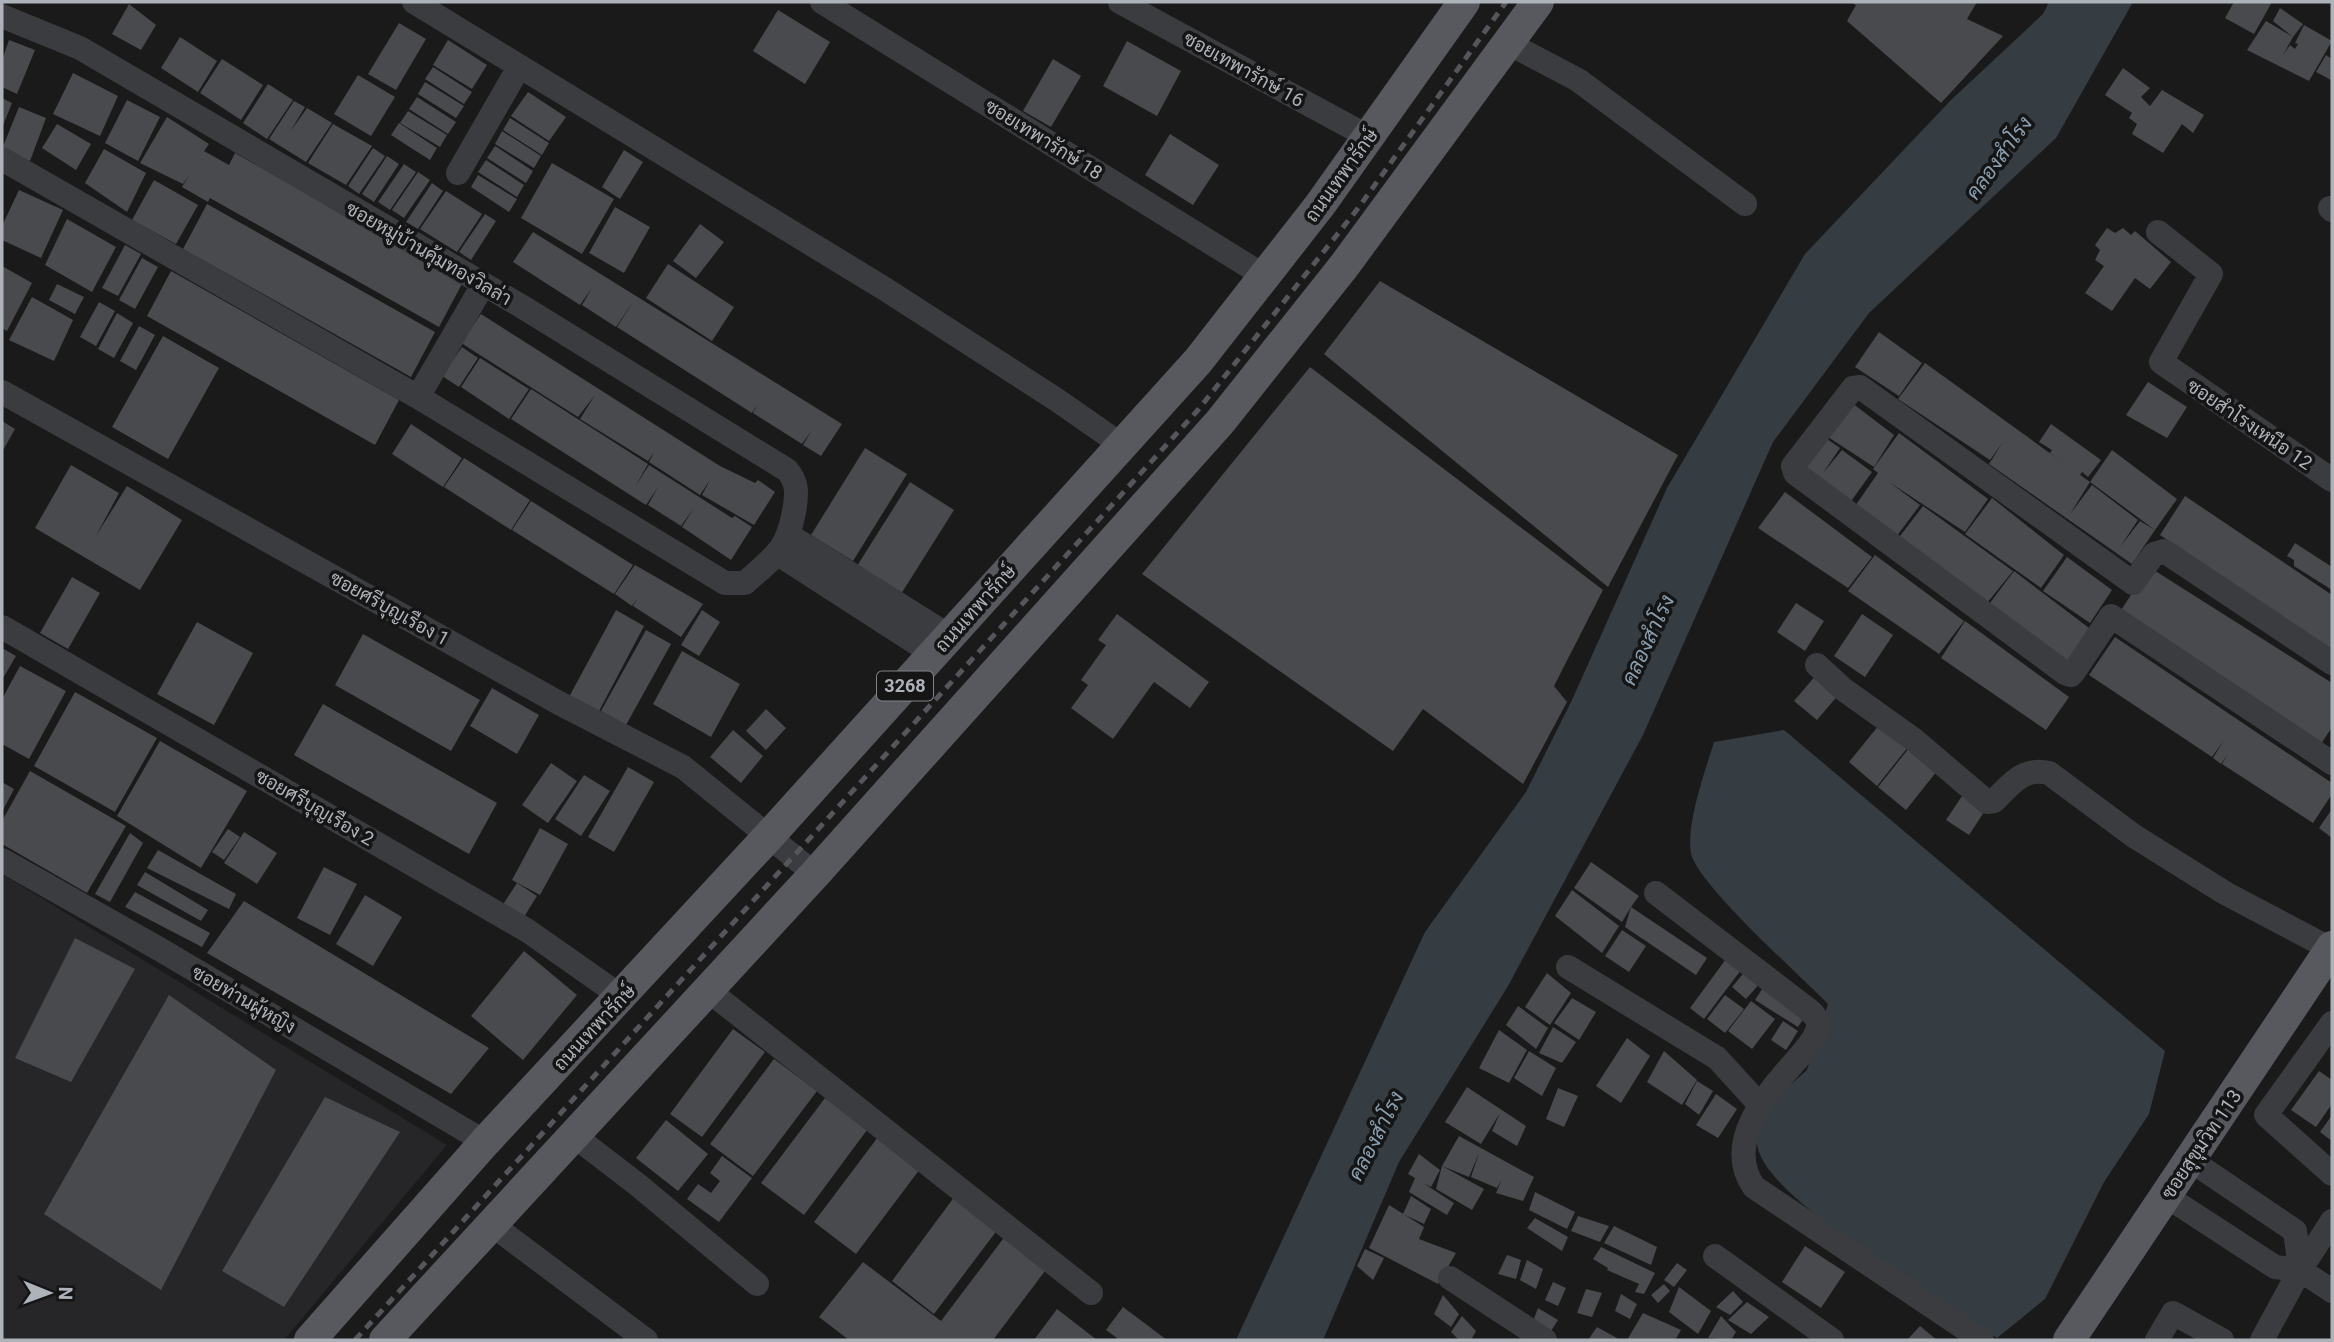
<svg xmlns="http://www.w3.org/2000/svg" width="2334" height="1342" viewBox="0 0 2334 1342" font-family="Roboto,Sarabun,sans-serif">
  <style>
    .built { fill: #262628 }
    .water { fill: #353d43 }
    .building { fill: #494a4d }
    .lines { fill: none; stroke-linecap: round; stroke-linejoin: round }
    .minor { stroke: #3b3c40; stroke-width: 24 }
    .major { stroke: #57595f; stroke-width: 32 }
    .rail { stroke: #54565b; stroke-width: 5; stroke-dasharray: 9 7; stroke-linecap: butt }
    .labels { text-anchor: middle; stroke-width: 7; stroke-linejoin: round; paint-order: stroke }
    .shield { fill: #151516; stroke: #808388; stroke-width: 2 }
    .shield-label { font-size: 18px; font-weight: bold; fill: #aeb2b9 }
    .street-label { font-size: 19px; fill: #aeb2b9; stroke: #151516 }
    .water-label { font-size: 21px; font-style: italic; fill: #899fb0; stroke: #151516 }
  </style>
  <rect width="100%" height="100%" fill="#1a1a1b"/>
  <!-- built -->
  <path class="built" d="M2,874l445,271 -163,195h-282z"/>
  <!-- water -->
  <path class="water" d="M2049,2h84l-77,136 -187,175 -96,129 -130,293 -135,251 -109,176 -76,178h-87l189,-408 101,-140 46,-92 95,-212 138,-234 146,-154 92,-86z
    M1784,730l381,321 -16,63 -45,68 -59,117 -48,39c-52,-35 -219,-132 -238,-186 -4,-10 -2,-26 -2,-37l50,-45 21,-66c-27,-28 -131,-120 -137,-151 -5,-30 14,-81 23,-111z"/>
  <!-- building -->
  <path class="building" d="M1850,2h127l-10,17 36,17 -62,67 -94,-82 9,-16z
    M2234,2h38l-18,32 -29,-16z
    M129,4l27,21 -15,25 -29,-16z
    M2280,8l23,16 -10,13 -20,-16z
    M778,10l52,32 -25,42 -52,-33z
    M2266,21l27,16 -10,18 7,-10 5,4 3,-5 -3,-1 9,-18 28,16 -23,40 -62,-31z
    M399,23l27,16 -30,51 -28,-16z
    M180,37l37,24 -19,31 -37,-24z
    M9,40l26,10 -18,44 -15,-7v-27z
    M448,40l39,25 -15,24 -39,-24z
    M1127,41l54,30 -24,45 -54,-30z
    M2326,55l6,4 -1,21 -15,-8z
    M222,59l41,26 -22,35 -41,-27z
    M1053,59l28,17 -30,51 -28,-16z
    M433,67l39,25 -8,12 -39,-25z
    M2123,68l27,20 -9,9 9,9 12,-16 42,25 -11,18 -11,-9 -19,29 -31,-19 5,-10 -8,-6 3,-5 -27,-18z
    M73,73l45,23 -18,40 -47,-22z
    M358,75l37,22 -24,39 -37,-22z
    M425,82l39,24 -8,12 -38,-24z
    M268,84l25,16 -26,39 -24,-16z
    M528,92l38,25 -17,24 -38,-25z
    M417,97l39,25 -8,12 -39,-25z
    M2,98l10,5 -10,25z
    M127,100l33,17 -22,44 -33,-18z
    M294,101l11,6 -15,25 17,-24 25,15 -26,39 -37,-23z
    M19,107l27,11 -16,43 -28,-12z
    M408,111l39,24 -7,12 -40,-24z
    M167,117l42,27 -5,7 25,14 6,-12 228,129 -24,45 -229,-129 -2,4 -26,-15 8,-13 -7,10 -43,-21z
    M510,118l39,25 -7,12 -39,-25z
    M399,123l38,25 -7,12 -39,-25z
    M57,124l34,20 -15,26 -34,-22z
    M333,124l39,22 -26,39 -38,-22z
    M502,131l39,25 -7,12 -39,-24z
    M1170,134l49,31 -26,40 -48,-30z
    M495,146l38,25 -7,12 -39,-25z
    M373,148l12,8 -26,38 -11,-8z
    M104,149l42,24 -19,39 -42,-29z
    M624,150l19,12 -23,37 -18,-12z
    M387,156l12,8 -25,38 -12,-8z
    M486,160l38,25 -7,12 -39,-25z
    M552,163l62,36 -32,55 -61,-36z
    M404,164l12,8 -26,38 -12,-8z
    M418,172l12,8 -26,38 -12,-8z
    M478,175l39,24 -8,13 -38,-25z
    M154,180l44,25 -22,39 -44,-24z
    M432,183l11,8 -25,38 -12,-7z
    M19,190l44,20 -22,48 -39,-18v-14z
    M446,191l36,23 -25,38 -37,-23z
    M207,204l228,128 -24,45 -228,-128z
    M615,207l35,20 -26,46 -35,-20z
    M485,214l11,7 -25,39 -12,-8z
    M67,219l49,28 -24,45 -47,-27z
    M700,224l24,18 -28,36 -23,-17z
    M2107,228l8,5 8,-5 8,7 4,-4 36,31 -21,27 -15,-11 -23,33 -27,-18 19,-27 -9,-6 5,-10 -5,-5z
    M533,232l309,192 -21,32 -18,-11 9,-15 -10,14 -49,-31 5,-9 -6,9 -135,-86 17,-27 -18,27 -34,-22 10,-17 -12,17 -67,-43z
    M125,245l16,9 -23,42 -16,-8z
    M142,258l16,9 -23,42 -16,-9z
    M668,264l66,43 -22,34 -66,-43z
    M2,266l30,17 -25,48 -5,-3z
    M171,271l228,129 -24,45 -228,-129z
    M1380,281l298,174 -70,132 -284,-233z
    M57,284l27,13 -9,17 -26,-14z
    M32,297l41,23 -19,41 -45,-21z
    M99,302l16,9 -19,35 -16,-9z
    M117,313l16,10 -19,35 -16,-9z
    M481,314l239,152 35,17 3,-3 17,12 -21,33 -52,-30 8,-15 -10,15 -51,-33 5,-10 -6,9 -68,-42 15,-24 -17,22 -117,-74z
    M139,326l16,9 -19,35 -16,-9z
    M1879,332l43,31 -23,33 -44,-29z
    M163,336l56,32 -51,91 -56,-32z
    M462,347l16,11 -19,29 -17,-11z
    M480,358l49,31 -20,30 -48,-32z
    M1925,363l165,119 -20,32 22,-29 46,35 -18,27 20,-26 15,9 -23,34 -143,-100 14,-22 -13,18 -92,-61z
    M1310,367l293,223 -49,96 13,16 -44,82 -100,-75 -30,42 -251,-177z
    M2148,382l39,25 -20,31 -41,-23z
    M531,389l117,75 -13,23 14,-22 83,53 3,-2 17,11 -21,33 -49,-33 12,-19 -13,18 -33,-21 10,-18 -12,18 -135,-86z
    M1852,403l42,32 -20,32 -46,-30z
    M2,421l13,8 -13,23z
    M411,424l51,34 -19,29 -51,-33z
    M2051,424l50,36 -13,17 -6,-5 -2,3 -30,-22 2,-3 -13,-8z
    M1899,433l89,66 -23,33 -76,-50 31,23 -24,32 -43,-28 25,-36 -5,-4z
    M1827,439l13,9 -17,25 19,-23 30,22 -23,32 -46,-35z
    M865,448l42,26 -54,87 -42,-26z
    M2112,450l65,49 -22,31 -65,-48z
    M464,458l66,42 -19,30 -67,-43z
    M71,465l48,28 -23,43 31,-50 55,34 -42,70 -105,-62z
    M910,482l44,28 -53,84 -44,-28z
    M1785,492l87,65 -24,31 -90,-60z
    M2185,496l147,99v54l-172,-114z
    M1992,498l72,57 -23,33 -76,-54z
    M531,501l102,64 -19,29 -102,-64z
    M1923,506l90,65 -26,32 -90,-63z
    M2295,543l37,24v23l-38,-24v-6l-7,-4z
    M1875,555l89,66 -25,33 -91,-63z
    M2067,557l45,33 -22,33 -47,-32z
    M635,565l68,39 -22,33 -48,-31 5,-8 -6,8 -17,-12z
    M2149,567l183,116v44l-11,17 -203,-129z
    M2014,571l75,57 -22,34 -80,-55z
    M72,577l28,16 -32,56 -28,-16z
    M1796,603l28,18 -19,30 -28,-19z
    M616,610l28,16 -46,87 -29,-16z
    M702,610l18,12 -21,34 -18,-11z
    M1117,614l92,68 -19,26 -36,-26 -41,57 -42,-31 17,-23 -7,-5 25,-35 -8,-5z
    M1862,614l31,21 -28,42 -31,-21z
    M1965,621l104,76 -23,33 -105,-72z
    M197,622l56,31 -39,72 -57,-31z
    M646,630l25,14 -45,81 -25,-14z
    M363,634l117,66 -29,51 -116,-66z
    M2115,637l217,146v11l-19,29 -91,-59 6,-10 -7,10 -8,-6 11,-18 -12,17 -123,-82z
    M2,648l14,8 -14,24z
    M682,651l58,33 -29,53 -58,-33z
    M20,666l46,25 -37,68 -27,-15v-45z
    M1817,674l23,19 -23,27 -23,-19z
    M492,688l47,27 -22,39 -47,-28z
    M75,692l82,46 -42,74 -81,-46z
    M323,704l174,99 -28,51 -175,-99z
    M766,709l20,19 -20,22 -20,-19z
    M1884,719l28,23 -35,44 -28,-24z
    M733,730l30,26 -22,27 -31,-26z
    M160,741l87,50 -46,77 -84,-52z
    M1913,743l28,23 -35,44 -28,-23z
    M551,763l26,18 -29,42 -26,-18z
    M628,767l26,15 -40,70 -26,-15z
    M30,771l96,55 -39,67 -85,-49v-23z
    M584,775l26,16 -29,45 -26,-17z
    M2,782l12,7 -12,23z
    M1966,790l22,16 -19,29 -23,-15z
    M2332,809v29l-13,-10z
    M540,828l28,16 -28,51 -28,-15z
    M228,829l12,8 -16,23 -12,-8z
    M244,832l33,21 -20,31 -33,-21z
    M130,833l13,10 -33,59 -15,-8z
    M158,850l78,44 -7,15 -82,-41z
    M1591,862l48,34 -8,11 76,51 -11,17 -71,-48 6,-20 -9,15 -48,-34z
    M324,867l33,17 -27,51 -33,-17z
    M145,872l63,38 -7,11 -64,-36z
    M517,883l20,13 -15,24 -20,-14z
    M1572,890l47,36 -17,27 -47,-37z
    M135,892l75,41 -8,14 -77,-40z
    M365,895l37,22 -29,49 -37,-22z
    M244,901l245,147 -38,46 -244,-141z
    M1622,930l24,16 -17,26 -24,-16z
    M75,938l60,31 -64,113 -56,-24z
    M524,951l53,44 -54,65 -52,-44z
    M1726,959l15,11 -37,49 -14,-11z
    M1748,968l14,13 -16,18 -14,-12z
    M1547,973l24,20 -21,32 -25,-18z
    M1764,986l43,27 -9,14 -43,-27z
    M169,995l107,75 -115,220 -117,-76z
    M1725,995l19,14 -19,24 -18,-14z
    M1572,998l24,14 -17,28 -25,-17z
    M1751,1001l24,18 -23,30 -24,-18z
    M1518,1006l30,22 -12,21 -30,-24z
    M1783,1021l15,10 -12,19 -15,-10z
    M1553,1027l23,15 -14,21 -23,-10z
    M733,1029l32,23 -63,85 -32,-23z
    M1499,1030l28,20 -18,33 -30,-15z
    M1627,1038l23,18 -29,47 -25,-17z
    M1529,1051l27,17 -14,28 -28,-18z
    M1664,1051l33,29 -15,25 -35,-23z
    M774,1059l43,32 -64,85 -43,-32z
    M2319,1071l13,9v24l-16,23 -25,-17z
    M1697,1081l16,10 -14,24 -14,-11z
    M1467,1087l59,39 -9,20 -25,-15 8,-18 -19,31 -36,-22z
    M1558,1088l20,8 -14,31 -18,-8z
    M1716,1094l21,15 -19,29 -22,-13z
    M325,1097l75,35 -116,175 -62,-36z
    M825,1098l42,32 -63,85 -43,-32z
    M2332,1115v26l-12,-9z
    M666,1120l42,34 -30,37 -42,-33z
    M1459,1136l75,41 -11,24 -27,-8 6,-14 -5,9 -26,-11 8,-24 -10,24 -27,-11z
    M878,1137l42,32 -64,85 -42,-32z
    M1419,1154l21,16 -9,17 -8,-4 31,20 -7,12 -38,-23 6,-14 -7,-4z
    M722,1156l30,22 -33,44 -32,-23 11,-15 13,9 9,-12 -10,-8z
    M1442,1166l42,23 -12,21 -36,-21z
    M1535,1192l40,20 -8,17 -38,-19z
    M955,1196l43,33 -64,85 -42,-33z
    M1411,1196l20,13 -7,15 -21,-10z
    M1389,1205l35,22 -5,12 37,14 -18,31 -69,-36z
    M1578,1216l31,10 -9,16 -29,-11z
    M1535,1218l33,19 -6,14 -35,-23z
    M1614,1226l43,21 -6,18 -47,-22z
    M1006,1235l42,32 -55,73h-144l-30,-23 44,-55 78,59z
    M1805,1246l40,26 -24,36 -39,-26z
    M1601,1247l54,26 -11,21 -9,-2 4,-8 -32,-14 1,-2 -15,-9z
    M1365,1249l19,9 -11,22 -16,-14z
    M1507,1255l14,5 -5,19 -18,-5z
    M1527,1260l16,9 -7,20 -16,-9z
    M1677,1263l10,7 -13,17 -10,-7z
    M1553,1282l13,6 -8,18 -13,-6z
    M1664,1284l6,7 -12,12 -7,-8z
    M1679,1287l32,24 -13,23 -29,-22z
    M1586,1289l16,4 -10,24 -15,-4z
    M1733,1291l10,11 -13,13 -14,-8z
    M1621,1294l16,10 -7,15 -15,-8z
    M1443,1295l16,19 -8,13 -17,-13z
    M1747,1302l22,15 -18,17 -23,-14z
    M1123,1307l44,33h-52l2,-2 -11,-8z
    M1538,1308l20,12 -10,16 -16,-12z
    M1057,1309l40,31h-63z
    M1643,1313l38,17 -6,10h-48z
    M1462,1316l14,15 -5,9h-12l-8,-8z
    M1721,1316l15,16 -5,8 -23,-2z
    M1920,1326l17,14h-30z
    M1597,1327l20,11 -1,2h-28z"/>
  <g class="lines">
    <!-- minor -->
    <path class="minor" d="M414,2l471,287 172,111 66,46
      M822,2l444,275
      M1120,2l249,135
      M2,16l78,32 441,258 266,164c10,12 10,21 8,36 -7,44 -19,49 -50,77h-20l-307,-186 -416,-238
      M1508,43l70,37 167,124
      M458,173l61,-106
      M2330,208l2,2
      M2158,232l53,42 -50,88 171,118
      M2,392l557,311 124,64 132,107
      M418,397l65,-112
      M790,536l159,100
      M778,554l155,100
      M2,627l526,304 94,66
      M2332,663l-168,-112 -10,3 -21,29 -273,-196 -7,1 -60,78 2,7 270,200 6,2 4,-5 36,-54 221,147
      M1817,665l26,24 70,50 74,63 7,-1c17,-17 29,-34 55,-28l85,63 91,57 106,56
      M2,860l159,90 324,192
      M1656,893l149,114c5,4 12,9 13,16 1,13 -11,24 -18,33 -30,34 -78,85 -46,131l228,153
      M1568,967l149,91 43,47
      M709,991l382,302
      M2332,1023l-66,92 66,59
      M573,1135l65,50 119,99
      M2190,1160l105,71 5,39
      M2166,1196l109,71 25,3 32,21
      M491,1224l155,116
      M1715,1256l117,84
      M1450,1278l95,62
      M2157,1340l16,-27 49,27
      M2262,1340l38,-70 32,-49"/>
    <!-- major -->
    <path class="major" d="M310,1340l175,-198 283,-305 430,-476 122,-156 144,-203
      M385,1340l430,-466 405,-452 124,-156 194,-264
      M2069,1340l263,-393"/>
    <!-- rail -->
    <path class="rail" d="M355,1340l843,-930 161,-203 147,-205"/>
  </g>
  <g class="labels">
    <!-- shield labels -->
    <rect class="shield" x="877" y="671.5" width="56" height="29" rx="5"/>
    <g class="shield-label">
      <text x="905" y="692">3268</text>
    </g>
    <!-- street labels -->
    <g class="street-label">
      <text transform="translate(1244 69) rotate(29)" y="7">ซอยเทพารักษ์ 16</text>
      <text transform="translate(1044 139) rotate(32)" y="7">ซอยเทพารักษ์ 18</text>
      <text transform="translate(1341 175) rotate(-54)" y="7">ถนนเทพารักษ์</text>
      <text transform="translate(429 253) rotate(30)" y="7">ซอยหมู่บ้านคุ้มทองวิลล่า</text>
      <text transform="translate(2250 424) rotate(34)" y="7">ซอยสำโรงเหนือ 12</text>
      <text transform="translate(390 608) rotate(29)" y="7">ซอยศรีบุญเรือง 1</text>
      <text transform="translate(975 608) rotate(-48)" y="7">ถนนเทพารักษ์</text>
      <text transform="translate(315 807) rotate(30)" y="7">ซอยศรีบุญเรือง 2</text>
      <text transform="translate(244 999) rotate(30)" y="7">ซอยท่านผู้หญิง</text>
      <text transform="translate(594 1027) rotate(-47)" y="7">ถนนเทพารักษ์</text>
      <text transform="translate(2201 1144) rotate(-56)" y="7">ซอยสุขุมวิท 113</text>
    </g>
    <!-- water labels -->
    <g class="water-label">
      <text transform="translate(1999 158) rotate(-54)" y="7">คลองสำโรง</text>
      <text transform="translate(1648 640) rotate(-65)" y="7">คลองสำโรง</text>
      <text transform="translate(1376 1136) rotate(-63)" y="7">คลองสำโรง</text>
    </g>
  </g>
  <!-- border -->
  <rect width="2334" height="1342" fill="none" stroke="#aeb2b9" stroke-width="7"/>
  <!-- north arrow -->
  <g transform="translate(49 1293) rotate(91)" stroke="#151516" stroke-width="5" paint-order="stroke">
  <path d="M0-5L12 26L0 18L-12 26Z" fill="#aeb2b9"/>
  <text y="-10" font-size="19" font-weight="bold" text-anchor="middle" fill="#aeb2b9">N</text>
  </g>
</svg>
